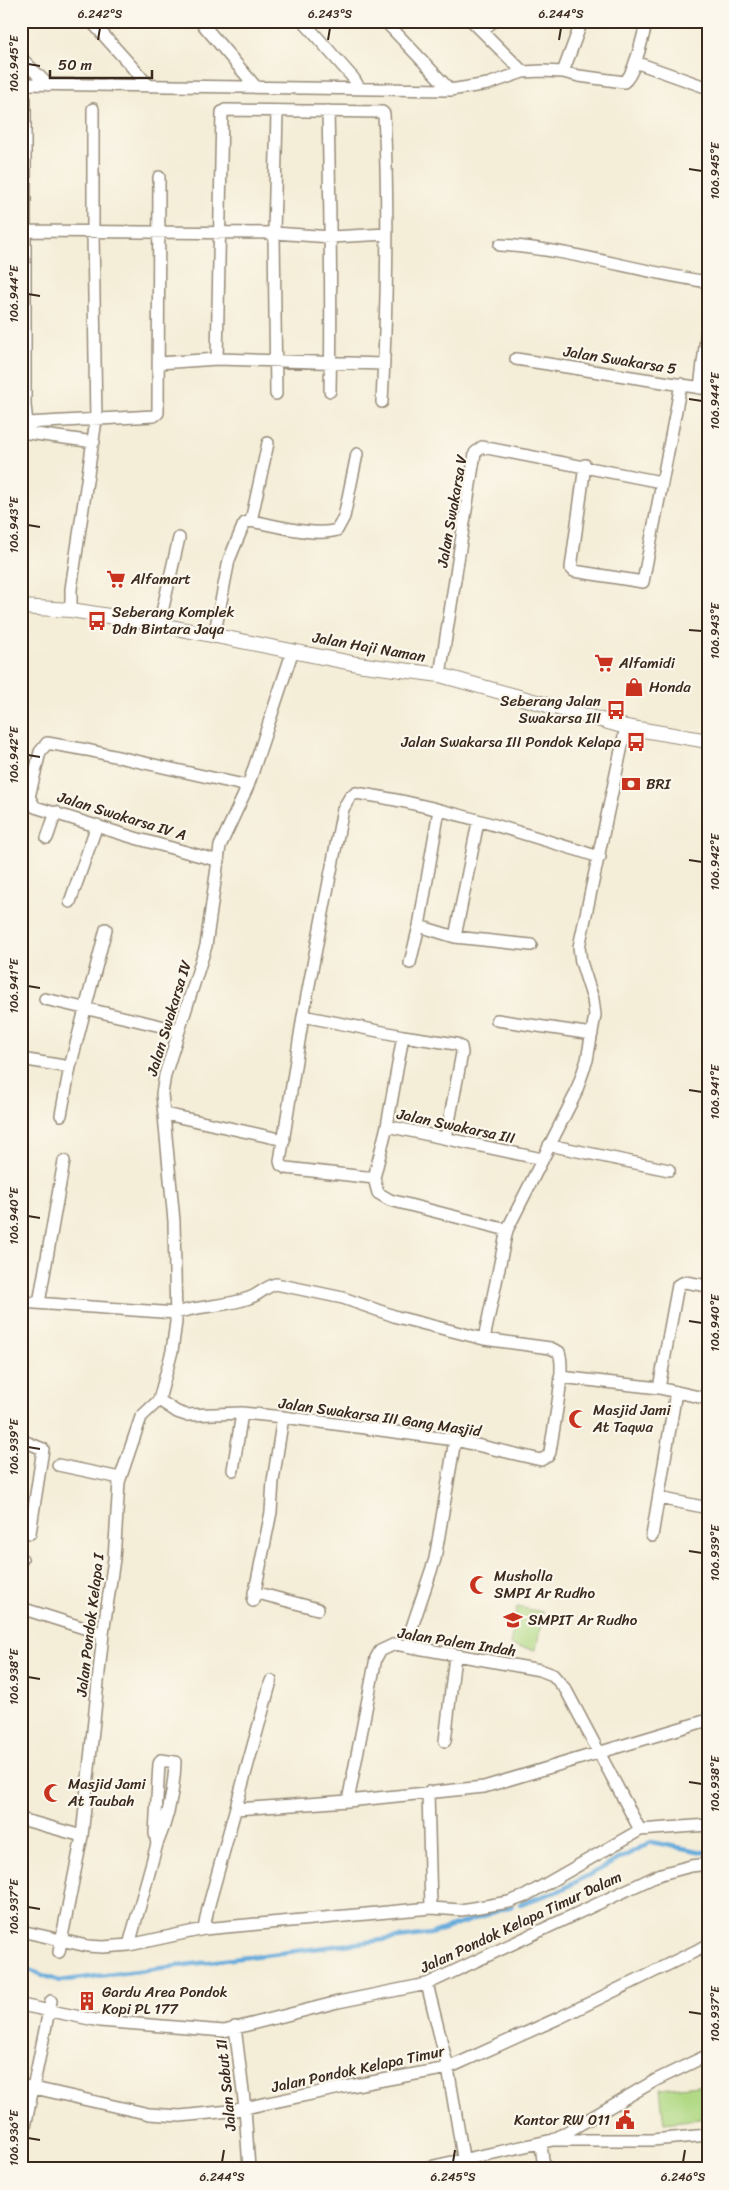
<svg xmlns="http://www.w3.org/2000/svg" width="729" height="2190" viewBox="0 0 729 2190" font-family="Sriracha,sans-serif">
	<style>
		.green { fill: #b0d984; stroke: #768251 }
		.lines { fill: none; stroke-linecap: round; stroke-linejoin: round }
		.stream { stroke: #66abdc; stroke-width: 4.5 }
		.minor-casing { stroke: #988c7a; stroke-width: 14 }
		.tertiary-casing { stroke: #988c7a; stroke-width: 16 }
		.minor { stroke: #fff; stroke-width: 11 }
		.tertiary { stroke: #fff; stroke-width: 14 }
		.ticks { fill: none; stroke: #3b2a1e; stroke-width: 2 }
		.labels { text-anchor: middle; stroke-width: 4.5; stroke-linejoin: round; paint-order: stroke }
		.street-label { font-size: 15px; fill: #3b2a1e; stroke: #fbf7ec }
		.poi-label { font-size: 15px; fill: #3b2a1e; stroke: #fbf7ec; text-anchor: start }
		.neatline { fill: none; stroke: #3b2a1e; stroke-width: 2 }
		.ticks-label { font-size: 12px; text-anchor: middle; fill: #3b2a1e }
	</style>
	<rect width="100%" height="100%" fill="#fbf7ec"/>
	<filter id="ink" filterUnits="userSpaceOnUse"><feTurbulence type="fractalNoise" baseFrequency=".02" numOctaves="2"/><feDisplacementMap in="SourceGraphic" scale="10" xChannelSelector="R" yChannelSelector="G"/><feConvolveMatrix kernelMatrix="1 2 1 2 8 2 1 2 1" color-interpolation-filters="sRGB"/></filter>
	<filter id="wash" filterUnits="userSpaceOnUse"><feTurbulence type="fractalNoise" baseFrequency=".0096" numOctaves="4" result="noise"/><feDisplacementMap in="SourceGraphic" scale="20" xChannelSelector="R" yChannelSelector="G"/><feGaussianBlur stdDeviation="1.12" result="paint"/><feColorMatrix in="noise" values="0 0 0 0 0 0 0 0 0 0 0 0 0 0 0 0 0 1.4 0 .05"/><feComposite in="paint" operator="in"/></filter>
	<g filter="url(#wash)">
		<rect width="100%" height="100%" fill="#f4edd7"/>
		<!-- green -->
		<path class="green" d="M517,1607L543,1612L536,1650L510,1645Z
			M708,2084V2118L664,2123L660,2089Z"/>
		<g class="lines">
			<!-- stream -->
			<path class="stream" d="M520,1904L561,1890L651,1842L708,1853
				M21,1967L59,1981L430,1934L512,1906"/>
		</g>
	</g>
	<g filter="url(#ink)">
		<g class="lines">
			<!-- minor casing -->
			<g class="minor-casing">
				<path id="minor" d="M91,21L149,86
					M200,21L256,87
					M303,21L354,79L360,89
					M385,21L450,90
					M472,21L523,72
					M482,30L494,21
					M21,58L48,85
					M635,62L708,88
					M563,72L582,21
					M21,84L450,90L488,84L523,72L542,71L563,72L579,76L624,82C635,75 643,34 647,21
					M25,99V405L27,423L154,416L158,413L159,177
					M328,111C330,204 332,298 330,391
					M26,231L274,233L331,237L387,234
					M500,245C571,249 638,272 708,282
					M217,359L222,112L225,110L382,112L384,114C389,210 387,306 382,402
					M516,359L708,389
					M159,363L217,359L384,364
					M700,388L708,322
					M276,394L274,233L277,112
					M21,432L94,442
					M585,465L571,568L574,571L643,582L681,384
					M251,521C275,525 314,537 337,530L344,517L357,454
					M71,610V589L96,420L93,233V109
					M159,625L179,538
					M214,637L229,560L243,526L245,523L251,521L268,443
					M440,675L475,453L482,447L661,482
					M21,794L29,797L35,807L135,838L219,861
					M29,797L40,752L47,743L87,750L248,786
					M47,838L56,812
					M70,902L97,825
					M419,926L455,937L531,945
					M455,937L478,822
					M410,963L419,926L439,810
					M45,999L178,1030
					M303,1016L403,1036L456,1044L461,1047L462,1053L446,1138
					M497,1020L592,1034
					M403,1036L387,1126L374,1178L378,1193L390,1200L507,1230
					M21,1059L70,1067
					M165,1114L284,1140
					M61,1115L70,1067L106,929
					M387,1126L542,1159
					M549,1145L669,1170
					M374,1178L286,1168L281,1165L280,1161L303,1016L343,809L350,797L356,793C439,805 520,833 600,857
					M21,1302L176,1313C200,1305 225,1307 249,1298C259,1295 266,1286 276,1284L343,1298L397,1317L484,1339L550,1348L559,1352C566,1371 553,1429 550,1452L548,1456L541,1460L455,1440L283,1417L242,1413L186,1415L177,1412L159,1400
					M39,1303L64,1161
					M484,1339L507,1230L575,1095L587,1060L595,1015L593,999L581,962L579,947L626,727
					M560,1377L659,1388L708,1399
					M659,1388L678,1285L685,1282L708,1286
					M21,1440L43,1449L30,1533
					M58,1465L120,1478
					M233,1470L242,1413
					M659,1498L708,1508
					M652,1536L676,1392
					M21,1561L22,1559
					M254,1592L318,1609
					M253,1601L271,1512L273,1481L283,1417
					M21,1608L103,1634
					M409,1636L435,1559L455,1440
					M445,1741L455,1656
					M428,1792L431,1908
					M348,1801L376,1658L380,1651L395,1644L540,1670L553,1675L566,1690L640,1830
					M236,1809L348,1801L484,1787L708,1720
					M21,1819L82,1836
					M204,1929L208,1908L271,1681
					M21,1931L87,1946L103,1947L129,1945L204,1929L431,1908L461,1910L509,1902L525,1896L640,1830L708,1825
					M129,1945L157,1844L155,1833L159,1764L161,1760L175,1762C174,1789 168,1819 157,1844
					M59,1952L82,1836L103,1634L114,1559L119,1482L141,1417L159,1400L172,1351L176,1322L174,1221L162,1094L165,1075L206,946L220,846L248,786L293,650
					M427,1984L448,2068L465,2169
					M21,2005L100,2021L224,2031L338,2002L427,1984L661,1874L691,1866L708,1864
					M235,2027L245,2108L249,2169
					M21,2085L149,2114L180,2116L230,2111L345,2087L448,2068L559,2018L708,1945
					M554,2140H652L708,2135
					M541,2144L544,2169
					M21,2146L51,2001
					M420,2169L553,2140L656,2080L708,2055"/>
			</g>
			<!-- tertiary casing -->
			<g class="tertiary-casing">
				<path id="tertiary" d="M21,607L71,610L146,622L357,664L440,675L626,727L708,741"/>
			</g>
			<!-- minor -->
			<use href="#minor" class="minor"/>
			<!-- tertiary -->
			<use href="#tertiary" class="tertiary"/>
		</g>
	</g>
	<!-- ticks -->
	<path class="ticks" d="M98,40L100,28M328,40L330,28M559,40L561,28M28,64L40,66M689,169L702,171M28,294L40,296M689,399L702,401M28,525L40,527M689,630L702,631M28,755L40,757M689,860L702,862M28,986L40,988M689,1090L702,1092M28,1216L40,1218M689,1321L702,1323M28,1447L40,1449M689,1551L702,1553M28,1677L40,1679M689,1782L702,1784M28,1907L40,1909M689,2012L702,2014M28,2138L40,2140M222,2162L224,2150M453,2162L455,2150M683,2162L685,2150"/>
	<!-- icons -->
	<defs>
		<g id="supermarket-bare" transform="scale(1.5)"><path d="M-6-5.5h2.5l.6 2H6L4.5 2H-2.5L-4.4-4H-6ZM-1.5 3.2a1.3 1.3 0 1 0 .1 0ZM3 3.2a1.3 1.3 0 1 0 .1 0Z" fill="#c8321e" stroke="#fbf7ec" stroke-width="2.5" paint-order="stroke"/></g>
		<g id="bus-bare" transform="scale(1.5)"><path d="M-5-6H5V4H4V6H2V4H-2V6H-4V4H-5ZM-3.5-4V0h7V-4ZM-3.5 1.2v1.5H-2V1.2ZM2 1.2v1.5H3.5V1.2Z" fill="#c8321e" stroke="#fbf7ec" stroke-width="2.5" paint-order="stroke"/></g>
		<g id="shop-bare" transform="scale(1.5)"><path d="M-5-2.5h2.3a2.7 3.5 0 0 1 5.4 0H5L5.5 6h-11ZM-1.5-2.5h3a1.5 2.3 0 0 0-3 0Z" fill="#c8321e" stroke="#fbf7ec" stroke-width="2.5" paint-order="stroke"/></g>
		<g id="bank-bare" transform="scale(1.5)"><path d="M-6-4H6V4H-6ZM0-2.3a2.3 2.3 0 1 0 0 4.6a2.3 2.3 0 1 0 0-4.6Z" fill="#c8321e" stroke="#fbf7ec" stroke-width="2.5" paint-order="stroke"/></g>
		<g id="mosque-bare" transform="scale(1.5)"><path d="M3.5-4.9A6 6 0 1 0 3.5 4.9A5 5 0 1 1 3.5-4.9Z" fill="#c8321e" stroke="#fbf7ec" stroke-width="2.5" paint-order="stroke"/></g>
		<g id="school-bare" transform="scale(1.5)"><path d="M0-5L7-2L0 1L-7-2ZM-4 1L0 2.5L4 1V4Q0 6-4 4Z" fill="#c8321e" stroke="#fbf7ec" stroke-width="2.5" paint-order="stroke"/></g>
		<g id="building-bare" transform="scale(1.5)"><path d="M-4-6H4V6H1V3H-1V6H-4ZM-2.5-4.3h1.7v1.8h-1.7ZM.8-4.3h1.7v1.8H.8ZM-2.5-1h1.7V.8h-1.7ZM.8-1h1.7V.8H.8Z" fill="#c8321e" stroke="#fbf7ec" stroke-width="2.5" paint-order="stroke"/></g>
		<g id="civic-bare" transform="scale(1.5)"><path d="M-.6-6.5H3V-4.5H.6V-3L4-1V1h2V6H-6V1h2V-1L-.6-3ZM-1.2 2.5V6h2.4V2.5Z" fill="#c8321e" stroke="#fbf7ec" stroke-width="2.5" paint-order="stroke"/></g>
	</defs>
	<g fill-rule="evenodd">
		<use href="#supermarket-bare" x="116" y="579"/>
		<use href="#bus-bare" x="97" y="621"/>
		<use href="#supermarket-bare" x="604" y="663"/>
		<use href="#shop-bare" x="634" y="687"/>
		<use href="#bus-bare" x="616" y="710"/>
		<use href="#bus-bare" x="636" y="742"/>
		<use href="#bank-bare" x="631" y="784"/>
		<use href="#mosque-bare" x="578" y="1419"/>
		<use href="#mosque-bare" x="479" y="1585"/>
		<use href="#school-bare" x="513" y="1620"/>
		<use href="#mosque-bare" x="53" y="1793"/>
		<use href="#building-bare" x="87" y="2001"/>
		<use href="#civic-bare" x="625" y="2120"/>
	</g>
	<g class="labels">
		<!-- street labels -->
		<g class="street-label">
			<text transform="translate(620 360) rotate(9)" y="5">Jalan Swakarsa 5</text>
			<text transform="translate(452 511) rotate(-80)" y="5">Jalan Swakarsa V</text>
			<text transform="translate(369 647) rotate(10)" y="5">Jalan Haji Naman</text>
			<text transform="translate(122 816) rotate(17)" y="5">Jalan Swakarsa IV A</text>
			<text transform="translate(169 1018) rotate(-73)" y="5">Jalan Swakarsa IV</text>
			<text transform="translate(456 1126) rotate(12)" y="5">Jalan Swakarsa III</text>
			<text transform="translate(380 1417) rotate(8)" y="5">Jalan Swakarsa III Gang Masjid</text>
			<text transform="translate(90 1625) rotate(-83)" y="5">Jalan Pondok Kelapa I</text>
			<text transform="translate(457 1642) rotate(9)" y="5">Jalan Palem Indah</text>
			<text transform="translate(521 1922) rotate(-25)" y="5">Jalan Pondok Kelapa Timur Dalam</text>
			<text transform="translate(358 2069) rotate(-12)" y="5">Jalan Pondok Kelapa Timur</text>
			<text transform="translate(226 2085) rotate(-96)" y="5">Jalan Sabut II</text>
		</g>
		<!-- poi labels -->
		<g class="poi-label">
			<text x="131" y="584">Alfamart</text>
			<text x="112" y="617">Seberang Komplek<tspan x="112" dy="17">Ddn Bintara Jaya</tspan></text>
			<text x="619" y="668">Alfamidi</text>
			<text x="649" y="692">Honda</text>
			<text x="601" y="706" text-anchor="end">Seberang Jalan<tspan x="601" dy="17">Swakarsa III</tspan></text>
			<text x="621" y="747" text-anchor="end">Jalan Swakarsa III Pondok Kelapa</text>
			<text x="646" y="789">BRI</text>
			<text x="593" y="1415">Masjid Jami<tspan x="593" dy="17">At Taqwa</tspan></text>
			<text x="494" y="1581">Musholla<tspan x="494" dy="17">SMPI Ar Rudho</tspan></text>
			<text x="528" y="1625">SMPIT Ar Rudho</text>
			<text x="68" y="1789">Masjid Jami<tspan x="68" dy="17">At Taubah</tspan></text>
			<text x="102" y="1997">Gardu Area Pondok<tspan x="102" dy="17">Kopi PL 177</tspan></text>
			<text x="610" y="2125" text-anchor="end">Kantor RW 011</text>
		</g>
	</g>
	<!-- margin -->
	<rect width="729" height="2190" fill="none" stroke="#fbf7ec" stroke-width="55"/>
	<!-- scale -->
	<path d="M50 70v8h102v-8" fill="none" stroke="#3b2a1e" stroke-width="2.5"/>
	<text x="58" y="70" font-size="15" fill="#3b2a1e" stroke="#fbf7ec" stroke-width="4" paint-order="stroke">50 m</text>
	<rect x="28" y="28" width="674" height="2134" class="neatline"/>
	<g class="ticks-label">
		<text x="100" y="18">6.242°S</text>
		<text x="330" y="18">6.243°S</text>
		<text x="561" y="18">6.244°S</text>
		<text transform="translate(14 64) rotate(-90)" y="4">106.945°E</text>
		<text transform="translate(715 171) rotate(-90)" y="4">106.945°E</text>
		<text transform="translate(14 294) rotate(-90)" y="4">106.944°E</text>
		<text transform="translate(715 401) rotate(-90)" y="4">106.944°E</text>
		<text transform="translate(14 525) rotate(-90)" y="4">106.943°E</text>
		<text transform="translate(715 631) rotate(-90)" y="4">106.943°E</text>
		<text transform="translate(14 755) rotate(-90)" y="4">106.942°E</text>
		<text transform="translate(715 862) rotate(-90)" y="4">106.942°E</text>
		<text transform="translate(14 986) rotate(-90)" y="4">106.941°E</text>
		<text transform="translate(715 1092) rotate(-90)" y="4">106.941°E</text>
		<text transform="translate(14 1216) rotate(-90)" y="4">106.940°E</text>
		<text transform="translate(715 1323) rotate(-90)" y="4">106.940°E</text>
		<text transform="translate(14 1447) rotate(-90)" y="4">106.939°E</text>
		<text transform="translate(715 1553) rotate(-90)" y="4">106.939°E</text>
		<text transform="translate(14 1677) rotate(-90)" y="4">106.938°E</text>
		<text transform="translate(715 1784) rotate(-90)" y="4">106.938°E</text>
		<text transform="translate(14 1907) rotate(-90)" y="4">106.937°E</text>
		<text transform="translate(715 2014) rotate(-90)" y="4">106.937°E</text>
		<text transform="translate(14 2138) rotate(-90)" y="4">106.936°E</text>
		<text x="222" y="2181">6.244°S</text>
		<text x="453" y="2181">6.245°S</text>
		<text x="683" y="2181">6.246°S</text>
	</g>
</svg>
